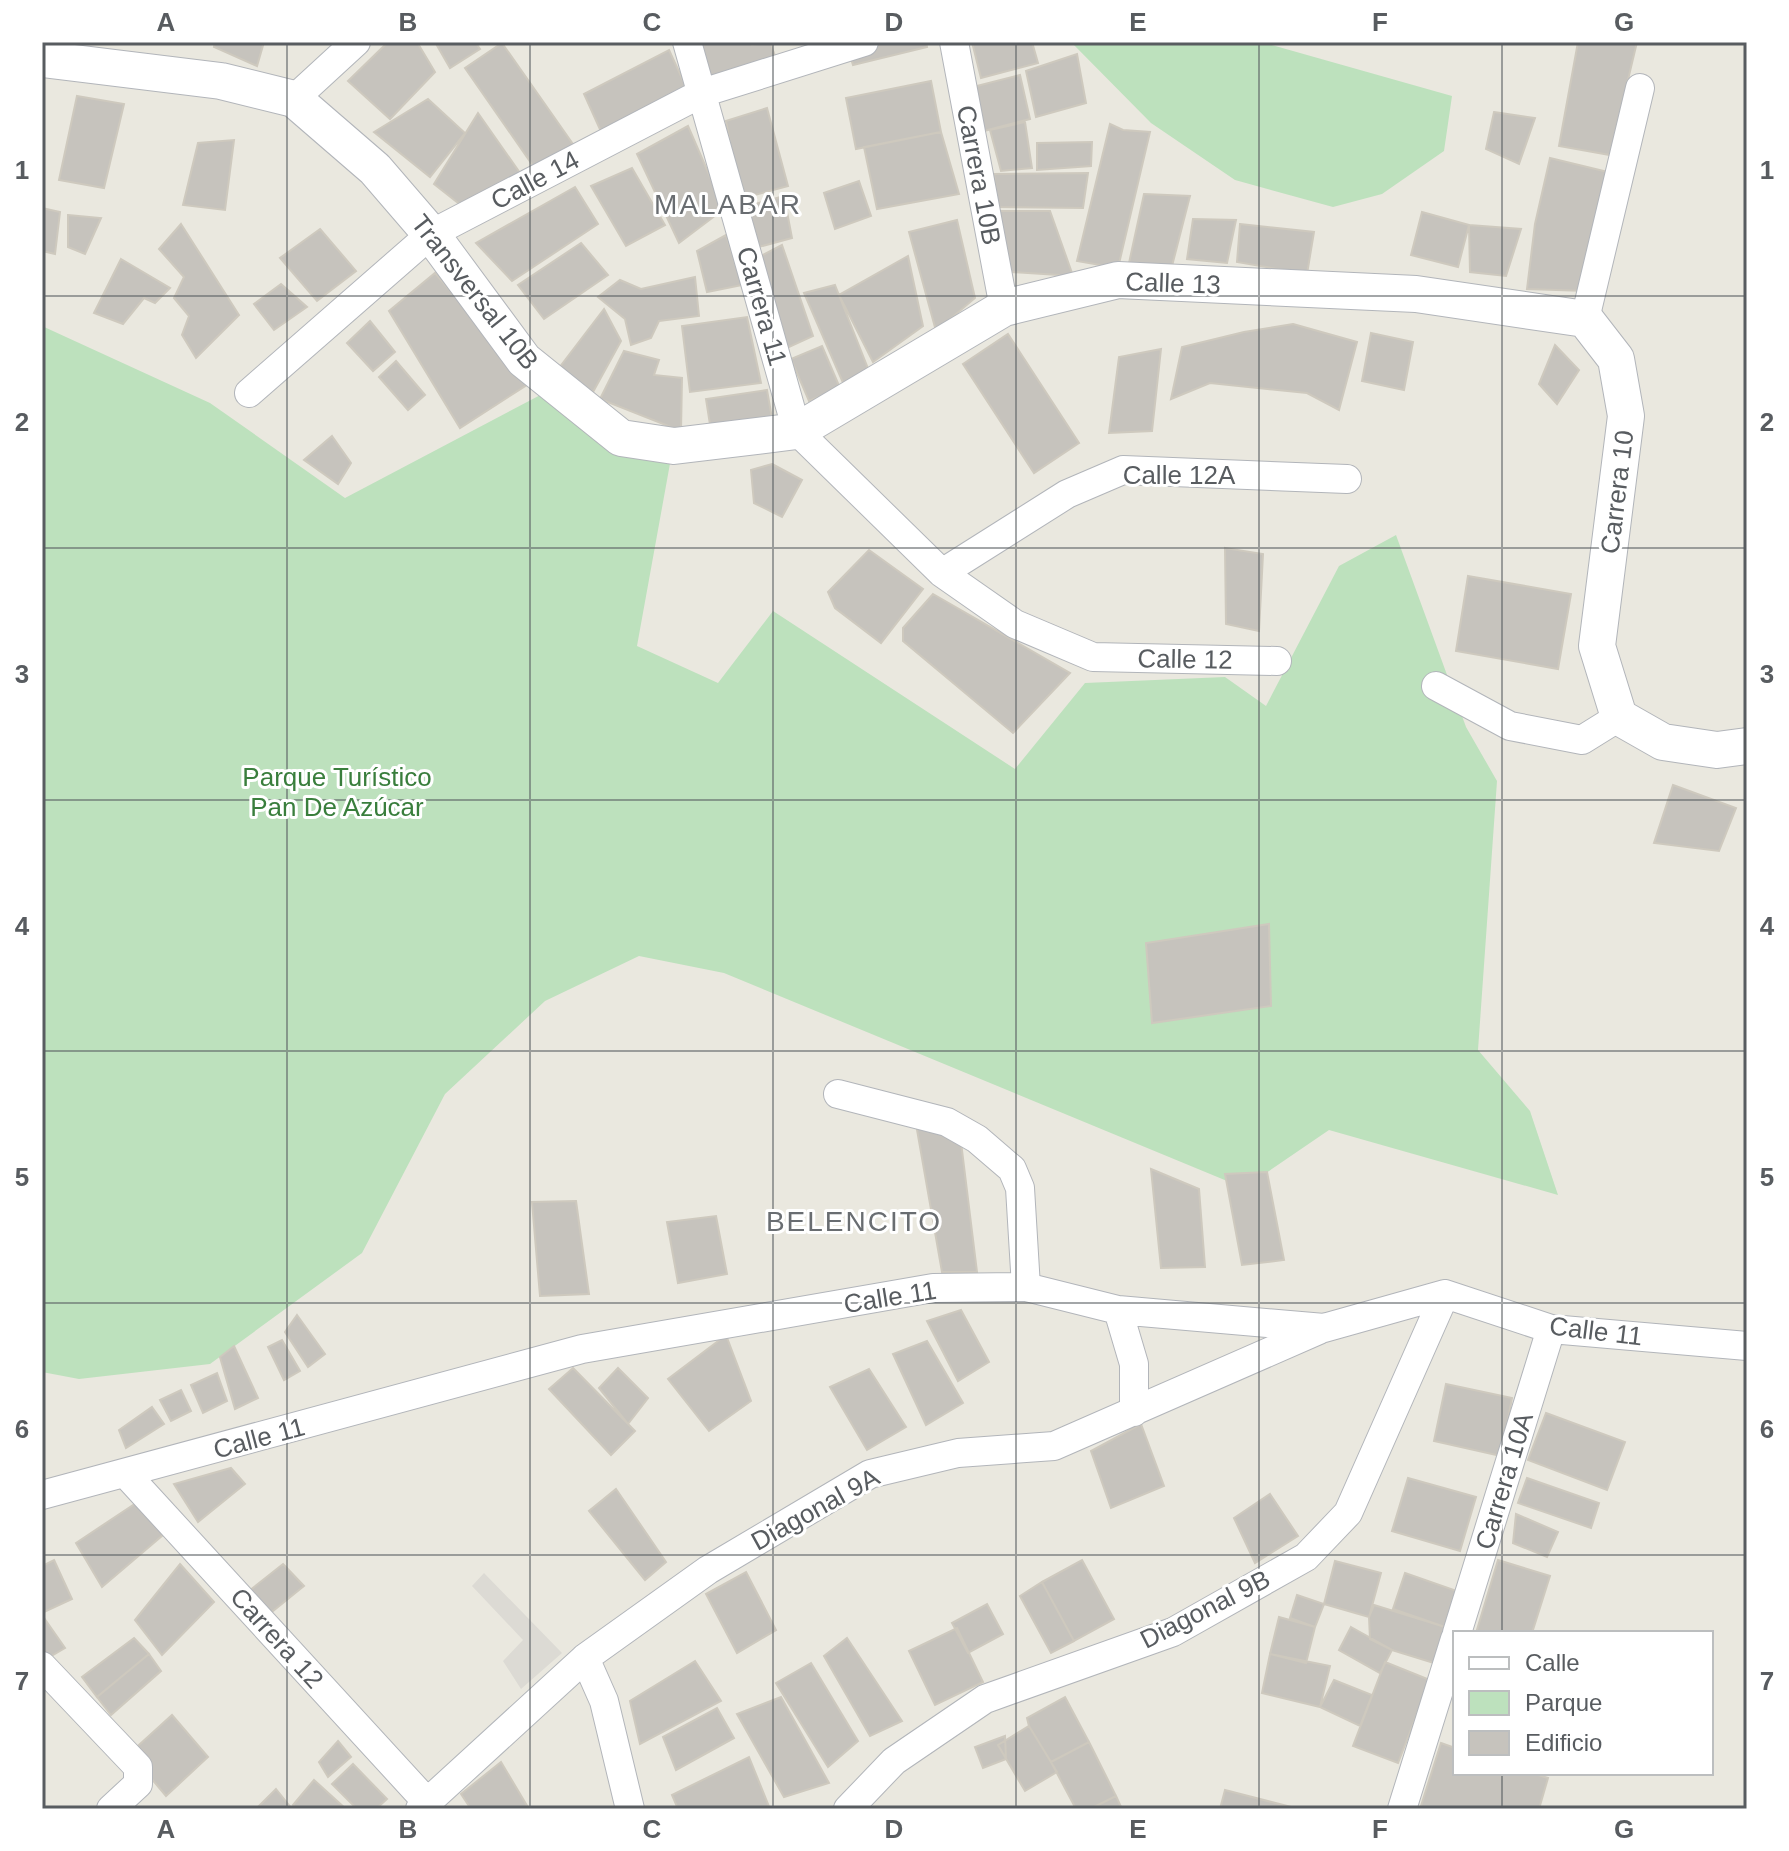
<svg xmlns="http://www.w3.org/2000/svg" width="1789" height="1851" viewBox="0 0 1789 1851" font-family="Arial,sans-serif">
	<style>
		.industrial { fill: #dcdad4 }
		.green { fill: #bde1bd }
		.building { fill: #c6c3bd; stroke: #cec9be; stroke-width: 2 }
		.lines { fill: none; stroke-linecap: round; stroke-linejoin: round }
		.minor-casing { stroke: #b2b5ba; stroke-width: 30 }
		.tertiary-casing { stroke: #b2b5ba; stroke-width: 38 }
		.minor { stroke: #fff; stroke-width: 28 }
		.tertiary { stroke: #fff; stroke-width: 36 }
		.grid { fill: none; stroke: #585c60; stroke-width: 2; stroke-opacity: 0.55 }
		.labels { text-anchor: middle; stroke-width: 6; stroke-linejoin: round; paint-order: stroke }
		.street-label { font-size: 26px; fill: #585c60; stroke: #fff }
		.park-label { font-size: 26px; fill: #397e3c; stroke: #fff }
		.neighbourhood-label { font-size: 28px; letter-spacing: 2px; fill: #696d71; stroke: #fff }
		.neatline { fill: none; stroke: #585c60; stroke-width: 3 }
		.grid-label { font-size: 26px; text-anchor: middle; font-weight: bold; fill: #585c60 }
	</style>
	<rect width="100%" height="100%" fill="#eae8df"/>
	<!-- industrial -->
	<path class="industrial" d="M484,1573L562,1653L521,1689L503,1661L523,1640L472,1586Z"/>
	<!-- green -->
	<path class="green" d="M1071,42H1261L1452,96L1444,151L1382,194L1333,207L1235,180L1151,123Z
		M42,326L210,403L345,498L548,391L671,458L637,646L718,683L773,611L1015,769L1085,683L1225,677L1266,706L1339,566L1396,535L1466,727L1497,781L1478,1050L1530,1111L1558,1195L1329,1130L1244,1188L724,973L639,956L545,1001L445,1094L362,1253L210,1364L79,1379L42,1372Z"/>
	<!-- building -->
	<path class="building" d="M215,42H264L257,66L214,47Z
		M388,42H417L435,72L390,119L348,81Z
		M435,42H475L480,49L450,68Z
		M697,42H751L752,45L770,42L783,78L712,94Z
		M846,42H926L927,47L853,65Z
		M972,42H1032L1038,63L981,78Z
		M1578,42H1637L1610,155L1559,146Z
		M502,43L575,147L538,173L465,68Z
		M669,50L693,102L608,147L584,94Z
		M1077,54L1086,103L1036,117L1026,71Z
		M1020,75L1030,119L984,131L973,87Z
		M931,81L941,132L856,149L846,98Z
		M77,96L124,104L104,188L59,180Z
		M428,99L465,133L430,177L374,132Z
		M767,108L788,186L740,199L726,121Z
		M1494,112L1535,118L1519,164L1486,149Z
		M478,113L520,173L462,206L434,184Z
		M1025,122L1032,168L1001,171L990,130Z
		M1110,124L1123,130L1150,132L1118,268L1077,261Z
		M688,126L724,209L679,243L637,154Z
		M941,132L959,194L877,209L864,147Z
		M234,140L225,210L183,205L198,143Z
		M1092,142L1091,166L1037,170V143Z
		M1550,158L1612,173L1586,291L1527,289L1535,224Z
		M632,168L665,225L626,246L591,186Z
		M1088,173L1083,208L998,207L994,174Z
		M859,181L871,216L835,229L824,193Z
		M575,187L598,224L512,281L476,243Z
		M1144,194L1190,196L1172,266L1129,263Z
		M784,196L792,238L755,248L741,208Z
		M42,208L60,212L55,254L42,251Z
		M997,211H1050L1072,273L1059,289V275L1011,272Z
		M1422,212L1469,225L1458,267L1411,255Z
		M68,215L101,218L85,254L68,247Z
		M1193,219L1236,220L1227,263L1187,259Z
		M957,220L975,298L936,331L909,232Z
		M181,224L239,315L196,358L182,335L189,316L174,298L184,277L159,249Z
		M1240,224L1314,232L1307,274L1237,262Z
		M1469,225L1521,229L1506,276L1470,272Z
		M320,229L356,271L317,301L280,258Z
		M726,235L742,285L707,292L697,251Z
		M581,243L608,275L544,319L518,285Z
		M782,245L813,336L787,348L755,259Z
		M908,256L923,326L873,362L839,295Z
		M121,259L170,288L155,303L144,298L123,324L94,313Z
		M435,273L530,383L460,428L389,311Z
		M695,277L699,316L659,321L651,338L631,345L625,319L598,297L620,280L641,289Z
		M281,284L307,307L274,330L254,304Z
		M835,285L869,371L844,385L804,293Z
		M604,309L621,341L593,392L559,368Z
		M747,317L761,383L690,392L682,326Z
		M370,321L395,352L373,371L347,343Z
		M1293,324L1357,342L1339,410L1307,393L1210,383L1171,399L1182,347L1244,332Z
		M1371,333L1413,342L1404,390L1362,381Z
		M1008,334L1079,443L1034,473L963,364Z
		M1555,345L1579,370L1557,404L1539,384Z
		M822,346L840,388L809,401L791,359Z
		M1161,349L1152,431L1109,433L1119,357Z
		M624,351L659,360L654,375L682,378L681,431L600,399Z
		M396,361L425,395L408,410L379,377Z
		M767,390L773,424L711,431L706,399Z
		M332,436L351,463L338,484L304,460Z
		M772,464L802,480L782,517L754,503L751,470Z
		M1225,548L1263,554L1259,631L1226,624Z
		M869,550L923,589L881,643L835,608L828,592Z
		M1468,576L1571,594L1558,669L1456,651Z
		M933,594L1070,673L1013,733L903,641V628Z
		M1673,785L1736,808L1719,851L1654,843Z
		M1269,924L1271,1006L1152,1023L1146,943Z
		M916,1124L960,1134L977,1272H942Z
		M1151,1169L1199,1189L1205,1267L1161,1268Z
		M1267,1172L1284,1260L1242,1265L1225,1174Z
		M576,1201L589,1294L540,1296L532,1202Z
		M716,1216L727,1274L678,1283L667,1222Z
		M961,1310L989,1362L958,1381L927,1321Z
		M297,1315L325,1354L308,1367L285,1332Z
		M726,1335L751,1401L709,1431L668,1379Z
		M282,1340L300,1371L284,1380L268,1347Z
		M927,1341L963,1403L926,1425L893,1354Z
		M234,1346L258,1398L235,1409L220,1357Z
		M573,1368L635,1431L611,1455L549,1389Z
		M618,1368L648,1398L628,1424L599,1388Z
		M869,1369L906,1427L867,1450L830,1387Z
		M217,1373L227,1401L203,1413L191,1385Z
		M1446,1384L1512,1398L1501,1456L1434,1441Z
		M181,1390L191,1411L171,1421L160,1400Z
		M152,1407L164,1424L126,1448L119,1430Z
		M1546,1413L1625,1442L1607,1490L1528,1460Z
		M1141,1424L1164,1486L1111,1508L1091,1451Z
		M231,1468L245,1484L198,1522L174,1484Z
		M1408,1478L1476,1497L1460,1551L1392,1531Z
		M1527,1478L1599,1503L1591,1528L1518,1503Z
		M616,1489L666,1562L645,1580L589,1511Z
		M1270,1494L1298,1536L1255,1563L1234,1518Z
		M139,1501L163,1535L102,1587L76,1543Z
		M1516,1514L1558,1532L1547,1557L1513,1543Z
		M54,1560L72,1599L42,1613V1566Z
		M1082,1560L1114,1619L1074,1641L1042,1582Z
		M1498,1560L1550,1576L1532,1633H1476Z
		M1335,1561L1381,1573L1369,1617L1324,1604Z
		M180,1564L214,1602L162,1655L135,1620Z
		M283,1564L304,1586L268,1615L249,1591Z
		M746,1572L776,1630L737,1653L706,1594Z
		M1405,1573L1457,1591L1445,1627L1393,1609Z
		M1042,1582L1074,1641L1051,1653L1020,1596Z
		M1297,1595L1324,1604L1315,1627L1290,1618Z
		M987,1604L1003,1634L968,1653L952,1623Z
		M1374,1605L1445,1627L1437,1664L1392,1650L1370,1639L1369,1617Z
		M42,1615L65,1648L48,1658L42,1650Z
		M1279,1617L1315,1627L1306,1663L1270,1654Z
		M1351,1627L1392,1650L1380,1673L1339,1650Z
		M957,1628L983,1682L935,1705L909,1651Z
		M134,1638L149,1654L97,1697L82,1677Z
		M847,1638L902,1721L870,1736L824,1656Z
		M149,1654L161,1671L111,1715L97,1697Z
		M1270,1654L1330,1666L1320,1707L1262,1693Z
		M695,1661L721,1701L640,1744L630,1701Z
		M1385,1662L1430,1680L1398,1763L1353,1746Z
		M811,1663L858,1741L828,1767L776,1683Z
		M1334,1680L1372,1695L1360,1726L1320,1707Z
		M781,1697L829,1783L784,1797L737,1714Z
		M1065,1697L1089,1742L1051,1762L1029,1726L1027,1718Z
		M717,1708L734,1738L676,1770L663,1737Z
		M172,1715L208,1757L166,1796L130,1753Z
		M1029,1726L1057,1772L1025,1791L998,1745Z
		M1005,1736L1006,1759L983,1768L975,1747Z
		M338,1741L351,1757L328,1777L319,1762Z
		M1089,1742L1116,1796L1090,1809H1076L1051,1762Z
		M1441,1743L1455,1748V1773H1532L1548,1778L1539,1809H1420Z
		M749,1757L770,1809H678L672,1795Z
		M501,1762L529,1809H471L461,1794Z
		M353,1764L387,1799L376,1809H357L332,1784Z
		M314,1780L346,1809H297L293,1805Z
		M276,1789L292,1809H256Z
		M1225,1790L1291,1807L1290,1809H1220Z
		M1116,1796L1122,1809H1090Z"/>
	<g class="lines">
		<!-- minor casing -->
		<g class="minor-casing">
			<path id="minor" d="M687,42L797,431L942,573L1015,624L1093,657L1277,661
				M954,42L1004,308
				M294,99L356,42
				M1585,319L1640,88
				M249,393L431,234L702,93L864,42
				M942,573L1067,494L1123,470L1347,479
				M1436,686L1510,726L1582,740L1619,717
				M838,1094L947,1122L977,1139L1012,1169L1020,1188L1026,1287
				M1118,1310L1134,1364V1412
				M126,1474L427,1802
				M42,1495L582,1349L933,1288L1026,1287L1118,1310L1324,1328L1445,1294L1551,1329L1747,1346
				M1457,1633L1551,1329
				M585,1658L604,1701L630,1809
				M42,1666L138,1767V1784L111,1809
				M420,1809L585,1658L708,1570L870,1474L958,1453L1054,1446L1319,1330
				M848,1809L894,1761L985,1699L1173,1632L1306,1557L1348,1513L1445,1294
				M1402,1809L1455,1639"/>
		</g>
		<!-- tertiary casing -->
		<g class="tertiary-casing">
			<path id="tertiary" d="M42,59L221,81L294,99L375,169L431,234L524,360L621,438L674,446L797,431L1004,308L1118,280L1416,294L1585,319L1616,359L1626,416L1597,646L1619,717L1663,742L1717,750L1747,746"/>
		</g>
		<!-- minor -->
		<use href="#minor" class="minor"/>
		<!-- tertiary -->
		<use href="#tertiary" class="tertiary"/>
	</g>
	<!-- grid -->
	<path class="grid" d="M287,42V1809M530,42V1809M773,42V1809M1016,42V1809M1259,42V1809M1502,42V1633M42,296H1747M42,548H1747M42,800H1747M42,1051H1747M42,1303H1747M42,1555H1747M1502,1773V1809"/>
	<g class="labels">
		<!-- street labels -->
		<g class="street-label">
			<text transform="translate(979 175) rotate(79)" y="9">Carrera 10B</text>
			<text transform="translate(535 180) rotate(-28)" y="9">Calle 14</text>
			<text transform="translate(1173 283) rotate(2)" y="9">Calle 13</text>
			<text transform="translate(475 292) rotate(52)" y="9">Transversal 10B</text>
			<text transform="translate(762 306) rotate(74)" y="9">Carrera 11</text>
			<text x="1179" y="484">Calle 12A</text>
			<text transform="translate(1617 492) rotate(-83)" y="9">Carrera 10</text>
			<text transform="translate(1185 659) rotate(1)" y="9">Calle 12</text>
			<text transform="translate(890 1297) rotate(-9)" y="9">Calle 11</text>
			<text transform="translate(1596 1331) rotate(7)" y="9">Calle 11</text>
			<text transform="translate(259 1438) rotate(-15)" y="9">Calle 11</text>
			<text transform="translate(1504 1481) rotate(-73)" y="9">Carrera 10A</text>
			<text transform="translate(815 1509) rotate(-29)" y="9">Diagonal 9A</text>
			<text transform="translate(1205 1609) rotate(-27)" y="9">Diagonal 9B</text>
			<text transform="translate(277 1638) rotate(48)" y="9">Carrera 12</text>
		</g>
		<!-- park labels -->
		<g class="park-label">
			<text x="337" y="786">Parque Turístico<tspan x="337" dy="30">Pan De Azúcar</tspan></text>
		</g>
		<!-- neighbourhood labels -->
		<g class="neighbourhood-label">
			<text x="728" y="214">MALABAR</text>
			<text x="854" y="1231">BELENCITO</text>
		</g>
	</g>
	<!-- border -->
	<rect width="1789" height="1851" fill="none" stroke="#ffffff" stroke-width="88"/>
	<!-- legend -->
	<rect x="1453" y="1631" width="260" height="144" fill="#ffffff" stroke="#bcbebf" stroke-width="2"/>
	<rect x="1469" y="1657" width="40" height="12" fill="#ffffff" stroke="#bcbebf" stroke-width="2"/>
	<text x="1525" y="1671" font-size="24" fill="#585c60">Calle</text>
	<rect x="1469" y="1691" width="40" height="24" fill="#bde1bd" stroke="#bcbebf" stroke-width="2"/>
	<text x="1525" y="1711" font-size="24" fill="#585c60">Parque</text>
	<rect x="1469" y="1731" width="40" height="24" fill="#c6c3bd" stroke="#bcbebf" stroke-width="2"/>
	<text x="1525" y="1751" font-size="24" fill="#585c60">Edificio</text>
	<rect x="44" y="44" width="1701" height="1763" class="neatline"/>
	<g class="grid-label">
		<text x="166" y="31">A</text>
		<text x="408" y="31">B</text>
		<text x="652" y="31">C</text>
		<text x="894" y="31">D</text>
		<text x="1138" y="31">E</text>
		<text x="1380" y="31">F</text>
		<text x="1624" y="31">G</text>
		<text x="22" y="179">1</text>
		<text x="1767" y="179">1</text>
		<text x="22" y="431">2</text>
		<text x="1767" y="431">2</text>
		<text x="22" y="683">3</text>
		<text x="1767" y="683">3</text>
		<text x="22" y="935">4</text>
		<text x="1767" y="935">4</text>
		<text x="22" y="1186">5</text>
		<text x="1767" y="1186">5</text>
		<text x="22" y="1438">6</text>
		<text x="1767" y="1438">6</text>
		<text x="22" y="1690">7</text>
		<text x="1767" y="1690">7</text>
		<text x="166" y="1838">A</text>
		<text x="408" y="1838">B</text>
		<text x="652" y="1838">C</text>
		<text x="894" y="1838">D</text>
		<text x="1138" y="1838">E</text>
		<text x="1380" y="1838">F</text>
		<text x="1624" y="1838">G</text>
	</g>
</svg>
